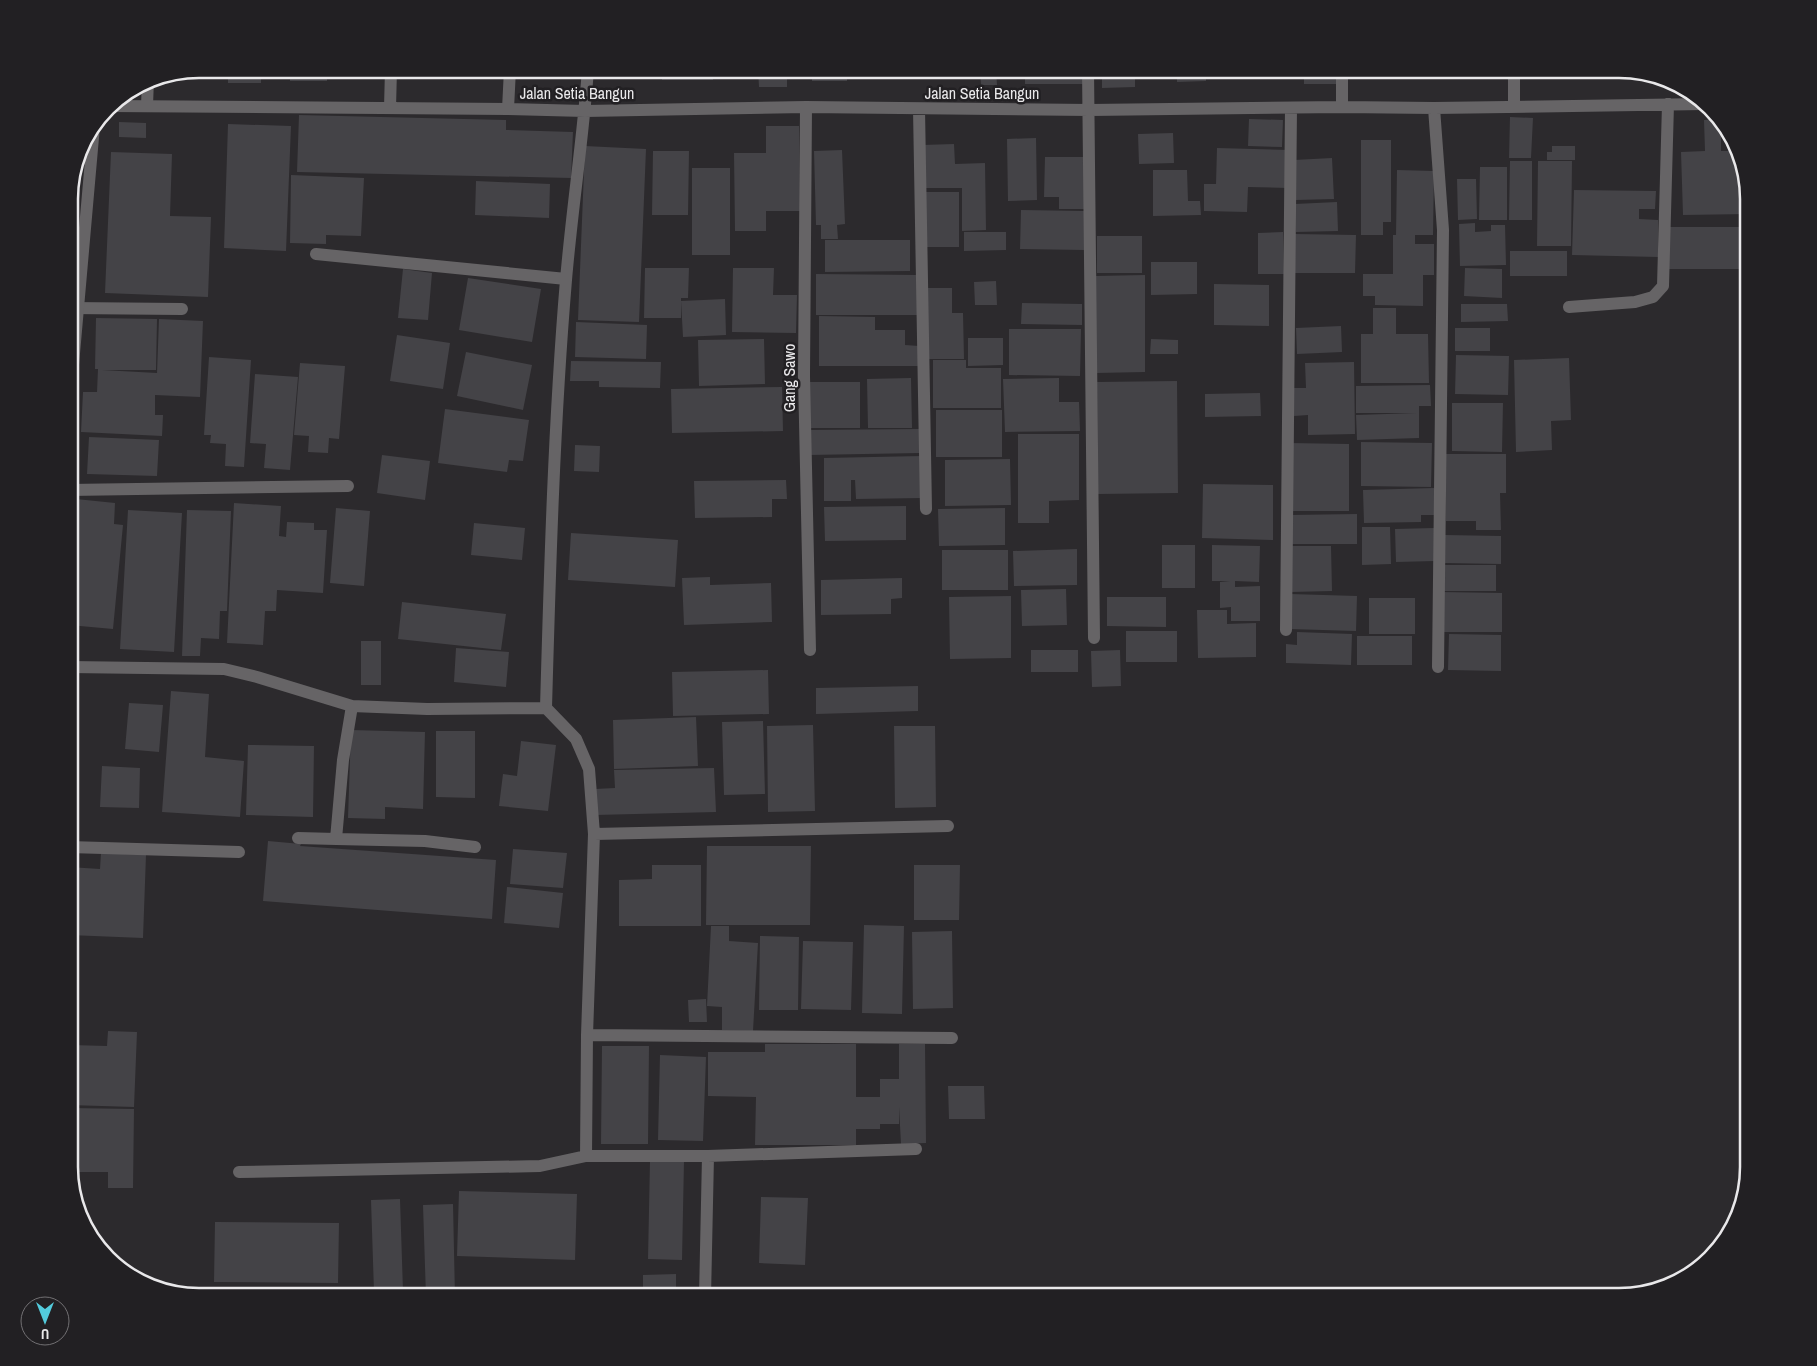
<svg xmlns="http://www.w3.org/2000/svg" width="1817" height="1366" viewBox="0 0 1817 1366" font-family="'Archivo Narrow',sans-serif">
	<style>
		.building { fill: #444347 }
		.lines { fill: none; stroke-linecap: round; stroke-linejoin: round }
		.service { stroke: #666466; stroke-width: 12 }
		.minor { stroke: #666466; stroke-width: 12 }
		.labels { text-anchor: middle; stroke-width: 5; stroke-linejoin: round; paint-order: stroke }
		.street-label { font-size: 16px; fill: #e9e8ea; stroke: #222023 }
		.rim { fill: none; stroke: #e9e8ea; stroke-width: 2.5 }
	</style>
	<rect width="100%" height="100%" fill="#2c2a2d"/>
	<!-- building -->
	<path class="building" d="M228,69H261V83H228Z
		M290,69H327V81H290Z
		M662,69H713V80H662Z
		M720,69H757V73L720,72Z
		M758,69H787V87H759Z
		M812,69H847V81H812Z
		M980,69H996L997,85H981Z
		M1025,69H1085V84H1025Z
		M1102,69H1135V87L1102,88Z
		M1177,69H1206V81L1177,82Z
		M1304,69H1339V84H1304Z
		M1349,69H1372V78H1349Z
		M1401,69H1423V78H1400Z
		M185,71H189V74H176Z
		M1634,71L1650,74V75L1634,76Z
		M299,115L506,120V130L573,132L571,178L297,172Z
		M1510,117L1533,118L1531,158H1509Z
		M1249,119L1283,120L1282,147L1248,146Z
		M1717,119L1721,124V151H1737L1748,198V214L1683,215L1681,152L1705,151L1704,120Z
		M119,122L146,123V138L119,137Z
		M228,124L291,126L286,251L224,248Z
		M766,126H799L800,211H766V231H735L734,153H766Z
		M1173,133L1174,163L1139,164L1138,134Z
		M1036,138L1037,200L1008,201L1007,139Z
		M1361,140H1391V222H1383V235H1361Z
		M954,144L955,164L985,163L986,230L962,231V188H922V145Z
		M585,146L646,149L639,322L578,320Z
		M1552,146H1575V160H1547V152H1552Z
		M1217,148L1289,150L1288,188L1248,187L1247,212L1204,211V184H1216Z
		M842,150L845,224L837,225L838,239H821V225H816L814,151Z
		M653,151H689L688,215H652Z
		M111,152L172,154L170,216L211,217L208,297L105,293Z
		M1045,157H1084V209H1059V197H1044Z
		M1332,158L1334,199L1296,200L1294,160Z
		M1510,161H1532V220H1509Z
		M1538,161H1572L1571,246H1537Z
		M1480,167H1507V220H1479Z
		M692,168H730V255H692Z
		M1153,170H1187L1188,201H1200L1201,215L1153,216Z
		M1397,170L1434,171L1433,235H1415V244H1434V275H1423V306L1375,305V296H1363V274H1393V235H1396Z
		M291,175L364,178L361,236L326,235V244L290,243Z
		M1457,179H1476L1477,219L1458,220Z
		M476,181L550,184L549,218L475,215Z
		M1574,190L1656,191L1655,209H1639V219L1658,220V257L1572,255Z
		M923,192H959V247H924Z
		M1337,202L1338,231L1296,232L1295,204Z
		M1021,210L1084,211V250L1020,249Z
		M1475,223V232L1491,231V225H1505L1506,265L1460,266L1459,224Z
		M1668,227H1748V269H1668Z
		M964,232H1006V250L964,251Z
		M1283,232L1284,274H1258V233Z
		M1295,234L1356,235L1355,273H1294Z
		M1097,236H1142V273H1097Z
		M825,240H910V271L825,272Z
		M1510,251H1567V276H1510Z
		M1151,262H1197V294L1151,295Z
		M645,268H689L688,298H681V318H644Z
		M733,268H774L773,295H797L796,333L732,332Z
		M1465,268L1502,269V298L1464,296Z
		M403,269L432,273L428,320L398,318Z
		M816,274L917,275V315H816Z
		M1145,275V372L1096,373V276Z
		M468,278L541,289L532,342L459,330Z
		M996,281L997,305H975L974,282Z
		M1214,284L1269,285V326L1214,325Z
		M928,288H952V313H963L964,359H928Z
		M725,299L726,335L683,337L681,301Z
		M1022,303L1082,304V325L1021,324Z
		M1461,304H1507L1508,321L1461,322Z
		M1373,308H1396V334H1428L1429,383H1361V334H1373Z
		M819,316L875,317V330H905V345L919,346V366H819Z
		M96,318L157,319L156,370H102L157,373L159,319L203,321L200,397L155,395V415H163L162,436L81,432L83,392H97L98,369H95Z
		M576,322L647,325L646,359L575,357Z
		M1341,326L1342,352L1297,354L1296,328Z
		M1455,328H1490V351H1455Z
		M1009,329H1081L1080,376L1009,375Z
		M397,335L450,343L443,389L390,381Z
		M968,338H1003V365L968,366Z
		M764,339L765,384L699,386L698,340Z
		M1151,339L1178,340V354H1150Z
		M466,352L532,365L523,410L457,396Z
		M1456,355L1509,356L1508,395L1455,394Z
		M209,357L251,360L244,467L225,466L226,444L210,443L211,435H204Z
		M1569,358L1571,420L1551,421L1552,450L1516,452L1514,360Z
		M933,360H966V368H1001V408H933Z
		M571,361L661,362L660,388L599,387V381H570Z
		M1354,362L1355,434L1308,435V415L1294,416V388H1306L1305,363Z
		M300,363L345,366L339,439L329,438L328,453L308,452L309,436L294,435Z
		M255,374L298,377L290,470L264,468L266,444L250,443Z
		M911,378L912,428H868L867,379Z
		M1059,378V402H1079L1080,431L1005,432L1003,379Z
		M1177,381L1178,493L1098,494L1097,382Z
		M809,382H860V428H810Z
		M1430,385L1431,406H1419V438L1357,440L1356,415L1416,413H1356V386Z
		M782,387L783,431L672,433L671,389Z
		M1260,393L1261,416L1205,417V394Z
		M1452,403H1503L1502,452L1452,451Z
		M445,409L529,420L523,461L509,460L507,472L438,463Z
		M936,410H1002V457H936Z
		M920,429V453L809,455L808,430Z
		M1018,434H1079V500L1049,501V523H1018Z
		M89,437L159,440L157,476L87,474Z
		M1361,442L1432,443L1431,487L1361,486Z
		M1289,443L1349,444V511H1288Z
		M575,445L600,446L599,472L574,471Z
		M1446,454H1506V493H1500L1501,530H1476V521H1446Z
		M382,455L430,461L425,500L377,493Z
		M922,456L923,498L856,499L855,480H851V501H824V458Z
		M1010,459L1011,505L945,506V460Z
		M786,480L787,499H772V517L695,518L694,481Z
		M1203,484L1273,485V540L1202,538Z
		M1434,488L1435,515H1421V522L1364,523L1363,490Z
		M76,499L115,503L114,524L123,525L113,629L69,625V578Z
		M234,503L281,506L279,536L286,537L287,522L314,523V530H327L323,593L277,590L276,611H265L263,645L227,643Z
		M906,506V540L825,541L824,507Z
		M336,508L370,511L364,586L330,583Z
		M1005,508V545L939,546L938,509Z
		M128,510L182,513L174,652L120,649Z
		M187,510L231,511L227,611H220L219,639L201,638L200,656H182Z
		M1357,514V544H1290V515Z
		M474,523L525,528L522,560L471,555Z
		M1362,527H1390L1391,564L1362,565Z
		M1434,528L1435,561L1396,562L1395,529Z
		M571,533L678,540L675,587L568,580Z
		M1445,535L1501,536V564L1445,563Z
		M1162,545H1195V588H1162Z
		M1212,545L1260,546L1259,582L1235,581V587L1260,586V621H1231V607L1220,608V582L1230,581H1212Z
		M1290,546H1331L1332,591L1291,592Z
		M1077,549V585L1014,586L1013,551Z
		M942,550H1008V590H942Z
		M1441,565H1496V591H1442Z
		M710,577V585L771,583L772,622L684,625L682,578Z
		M902,578V598L891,599V614L821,615V580Z
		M1066,589L1067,625L1022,626L1021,590Z
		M1441,592L1502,593V632H1440Z
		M1290,594L1357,596L1356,631L1289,629Z
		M1011,596V658L950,659L949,597Z
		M1107,597H1166V627L1107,626Z
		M1369,598H1415V634H1369Z
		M402,602L506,614L501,650L398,639Z
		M1197,610H1227V624L1256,623V657L1198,658Z
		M1126,631H1177V662H1126Z
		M1297,632L1352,634L1351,665L1286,663V644L1297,645Z
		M1449,634L1501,635V671L1448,670Z
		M1357,636H1412V665H1357Z
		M361,641H381V685H361Z
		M456,648L509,652L506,687L454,682Z
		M1031,650H1078V672H1031Z
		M1120,650L1121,686L1092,687L1091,651Z
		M768,670L769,714L673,716L672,672Z
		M918,686V711L816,714V688Z
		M171,691L209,694L205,757L244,761L240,817L162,812Z
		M129,703L163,705L159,752L125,749Z
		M696,717L698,766L614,769L613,720Z
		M763,721L765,794L724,795L722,722Z
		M813,725L815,811L768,812L767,726Z
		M894,726H935L936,807L895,808Z
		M351,730L425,732L423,809L385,807V819L348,818Z
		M436,731H475V798L436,797Z
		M521,741L556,745L548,811L499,806L503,774L517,776Z
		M248,745L314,746L313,817L246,815Z
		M102,766L140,768L139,808L100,807Z
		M714,768L716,812L595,815V789L615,788L614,770Z
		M268,841L301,844L300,846L496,860L492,919L263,901Z
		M707,846H811L810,925H706Z
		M513,849L567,853L563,888L510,884Z
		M101,853L146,855L143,938L69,935V867L100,869Z
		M652,865H701V926H619V880L652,879Z
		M914,865H960L959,920H914Z
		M507,887L563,893L559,928L504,923Z
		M864,925L904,926L902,1014L862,1013Z
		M711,926H729V941L758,943L753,1031L722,1030V1007L707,1006Z
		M952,931L953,1008L913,1009L912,932Z
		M760,936L799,937L798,1010H759Z
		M803,941L853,942L851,1010L801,1009Z
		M706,999L707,1022H689L688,1000Z
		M108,1031L137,1032L134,1107L69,1105L71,1045L107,1046Z
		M765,1044H856V1097H880V1079H899V1044H925L926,1143L901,1144L899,1107V1124H880V1129H856V1145H755L756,1097L708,1096V1052H765Z
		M602,1046H649L648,1144H601Z
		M660,1055L706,1057L703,1141L658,1140Z
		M948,1086H984L985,1119H949Z
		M69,1108L134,1109L133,1188H108V1172H78V1160H69Z
		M650,1161H684L682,1260L648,1259Z
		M459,1191L577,1194L575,1260L457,1256Z
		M761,1197L808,1198L805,1265L759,1263Z
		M400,1199L403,1291L374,1292L371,1200Z
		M453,1204L455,1297H426L423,1205Z
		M215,1222L339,1223L338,1283L214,1282Z
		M676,1274V1297H631V1291H643V1275Z
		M265,1295L282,1296V1297H265Z"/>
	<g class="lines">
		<!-- service -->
		<path class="service" d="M147,106L148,79
			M69,308L182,309"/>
		<!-- minor -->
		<path class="minor" d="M1088,69L1094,638
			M1342,69V107
			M1514,69V106
			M109,106L508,109L585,111L806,107L1090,110L1342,107L1434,108L1704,104
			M806,107L804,376L810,650
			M390,108L391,69
			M1434,108L1443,230L1438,667
			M508,109L510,69
			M919,109L926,509
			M316,254L566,279
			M1569,307L1635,302L1653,297L1663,286L1668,104
			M69,410L94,126
			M69,490L348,486
			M1286,630L1291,108
			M69,667L224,669L257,677L352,706
			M546,708L576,739L589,769L594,834L587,1035L952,1038
			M594,834L948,826
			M298,838L336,839
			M69,847L239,852
			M475,847L425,841L336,839L343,760L352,706L427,709L546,708C550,565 554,423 566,280C572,209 583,139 588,69
			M586,1156L587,1035
			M239,1172L540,1166L586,1156H708L916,1149
			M705,1297L708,1156"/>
	</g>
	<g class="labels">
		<!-- street labels -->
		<g class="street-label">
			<text x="577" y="99">Jalan Setia Bangun</text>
			<text x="982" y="99">Jalan Setia Bangun</text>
			<text transform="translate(789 378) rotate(-90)" y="6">Gang Sawo</text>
		</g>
	</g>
	<!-- crop -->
	<path d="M0 0H1817V1366H0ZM199 78H1619A121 121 0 0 1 1740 199V1167A121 121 0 0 1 1619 1288H199A121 121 0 0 1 78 1167V199A121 121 0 0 1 199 78Z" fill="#222023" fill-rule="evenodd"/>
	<path class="rim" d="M199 78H1619A121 121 0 0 1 1740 199V1167A121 121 0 0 1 1619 1288H199A121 121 0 0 1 78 1167V199A121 121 0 0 1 199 78Z"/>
	<!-- north arrow -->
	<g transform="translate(45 1321) rotate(180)"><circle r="24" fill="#222023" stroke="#727073"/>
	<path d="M0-4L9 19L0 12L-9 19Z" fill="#53cbdc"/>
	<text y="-8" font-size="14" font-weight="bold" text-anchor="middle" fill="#e9e8ea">U</text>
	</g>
</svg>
